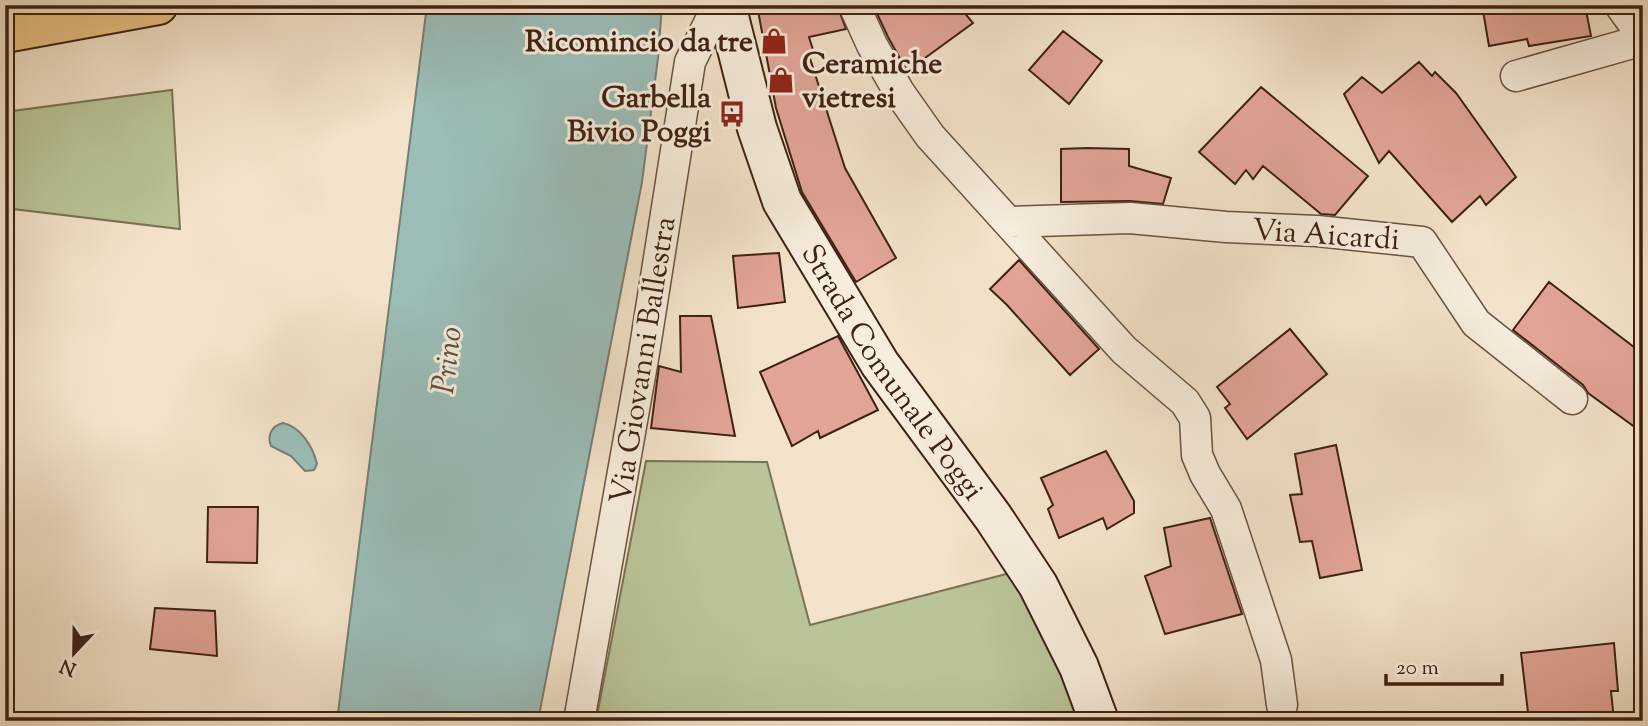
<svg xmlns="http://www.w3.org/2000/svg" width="1648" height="726" viewBox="0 0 1648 726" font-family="'Sorts Mill Goudy',serif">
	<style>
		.green { fill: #b9c498; stroke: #7c7255; stroke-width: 2 }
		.water { fill: #9bbeb9; stroke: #767f76; stroke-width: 2 }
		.building { fill: #e2a497; stroke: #3e2112; stroke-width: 2 }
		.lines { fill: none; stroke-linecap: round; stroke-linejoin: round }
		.minor-casing { stroke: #6b5240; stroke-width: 33 }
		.secondary-casing { stroke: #3e2112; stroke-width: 42 }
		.primary-casing { stroke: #3e2112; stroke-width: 42 }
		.minor { stroke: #f7eddd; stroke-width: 30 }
		.secondary { stroke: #f7eddd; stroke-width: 38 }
		.primary { stroke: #eac285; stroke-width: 38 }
		.labels { text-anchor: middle; stroke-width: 6; stroke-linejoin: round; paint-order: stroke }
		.poi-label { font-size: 30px; font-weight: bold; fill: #3e2112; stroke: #f7eddd; text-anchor: end }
		.street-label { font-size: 30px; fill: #3e2112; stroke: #f7eddd }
		.water-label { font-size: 32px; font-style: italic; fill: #5a5044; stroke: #f7eddd }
	</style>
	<rect width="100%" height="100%" fill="#f3e3ca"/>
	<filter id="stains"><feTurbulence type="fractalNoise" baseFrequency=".00286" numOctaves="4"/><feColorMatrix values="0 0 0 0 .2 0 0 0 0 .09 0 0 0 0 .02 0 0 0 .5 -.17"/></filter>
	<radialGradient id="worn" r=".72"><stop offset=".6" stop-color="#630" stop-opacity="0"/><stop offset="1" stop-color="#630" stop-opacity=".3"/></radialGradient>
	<!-- green -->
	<path class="green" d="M172,90L180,229L5,208V112Z
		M646,461L767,462L810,625L1014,572L1085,721H596Z"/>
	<!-- water -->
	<path class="water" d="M427,5H662L658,58L642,182L538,721H337Z
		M283,423C301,427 313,447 317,464L314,470L305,471L291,456L271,446C267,436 271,426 283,423Z"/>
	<!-- building -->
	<path class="building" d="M757,5H837L846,29L809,37L813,50L808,52L845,168L896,258L856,282L802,192L776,108Z
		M873,5H958L973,23L907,71L888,37Z
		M1482,5H1585L1591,36L1529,46L1527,39L1489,46Z
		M1063,31L1102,61L1069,104L1029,70Z
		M1419,62L1432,76L1435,72L1456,93L1516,177L1486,205L1480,196L1452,222L1389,151L1379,163L1344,94L1362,77L1382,93Z
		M1261,87L1368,176L1335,215L1321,214L1263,166L1253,179L1246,170L1235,184L1199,152Z
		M1087,148L1129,149V166L1171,178L1163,204L1130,201L1061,202V149Z
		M779,253L785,302L738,308L733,256Z
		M1019,260L1099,349L1070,375L1007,305L990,289Z
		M1549,282L1643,354V433L1588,393L1583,385L1513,330Z
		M680,316H711L735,436L651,428L659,366L681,372Z
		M1290,329L1327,374L1247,439L1225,408L1230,404L1217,387Z
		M838,336L878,410L820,438L818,431L792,446L760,372Z
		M1336,445L1362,570L1320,578L1312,541L1300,542L1290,495L1302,494L1295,454Z
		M1106,451L1134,501V513L1107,529L1103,518L1059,538L1048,509L1053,505L1041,478Z
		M208,507H258L257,563L207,562Z
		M1210,518L1242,614L1165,634L1145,576L1171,566L1164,528Z
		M155,608L215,611L217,656L150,649Z
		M1614,643L1618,691H1611L1614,721H1529L1521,653Z"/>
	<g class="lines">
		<!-- minor casing -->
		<g class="minor-casing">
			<path id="minor" d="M854,5L872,45L899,92L930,136L1124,350L1185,402L1195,418L1197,455L1205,474L1226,509L1276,660L1282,705
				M1620,5L1643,37
				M1516,76L1643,40
				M1011,222L1130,218L1226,227L1317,231L1422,242L1476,323L1572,399
				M579,721L644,353L690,62L718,5"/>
		</g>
		<!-- secondary casing -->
		<g class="secondary-casing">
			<g id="secondary">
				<path id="s1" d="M726,5L757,128L782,201L880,364L993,517L1038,585L1079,667L1099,721"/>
			</g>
		</g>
		<!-- primary casing -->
		<g class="primary-casing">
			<path id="primary" d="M5,33L158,5"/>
		</g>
		<!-- minor -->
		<use href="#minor" class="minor"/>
		<!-- secondary -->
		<use href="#secondary" class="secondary"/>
		<!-- primary -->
		<use href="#primary" class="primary"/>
	</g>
	<!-- icons -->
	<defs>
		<g id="shop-bare" transform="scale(2.1)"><path d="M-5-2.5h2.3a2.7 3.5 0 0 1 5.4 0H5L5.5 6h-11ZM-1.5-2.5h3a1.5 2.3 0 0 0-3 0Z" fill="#8f2418" stroke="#f7eddd" stroke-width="2.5" paint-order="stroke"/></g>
		<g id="bus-bare" transform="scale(2.1)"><path d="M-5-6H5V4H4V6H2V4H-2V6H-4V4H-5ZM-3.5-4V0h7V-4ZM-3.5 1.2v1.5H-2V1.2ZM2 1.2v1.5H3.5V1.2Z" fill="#8f2418" stroke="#f7eddd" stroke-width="2.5" paint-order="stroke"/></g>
	</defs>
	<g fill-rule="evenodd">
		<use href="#shop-bare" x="774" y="41"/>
		<use href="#shop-bare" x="781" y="80"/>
		<use href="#bus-bare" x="732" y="114"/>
	</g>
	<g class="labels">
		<!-- poi labels -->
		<g class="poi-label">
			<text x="753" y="51">Ricomincio da tre</text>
			<text x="802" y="73" text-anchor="start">Ceramiche<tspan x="802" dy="34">vietresi</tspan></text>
			<text x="711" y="107">Garbella<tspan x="711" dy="34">Bivio Poggi</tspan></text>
		</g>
		<!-- street labels -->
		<g class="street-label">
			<text transform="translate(1326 234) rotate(4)" y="10">Via Aicardi</text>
			<text transform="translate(642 360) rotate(-81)" y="10">Via Giovanni Ballestra</text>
			<text dy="10" stroke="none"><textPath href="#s1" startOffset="408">Strada Comunale Poggi</textPath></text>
		</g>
		<!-- water labels -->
		<g class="water-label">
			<text transform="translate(446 360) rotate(-83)" y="11">Prino</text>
		</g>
	</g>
	<!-- margin -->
	<rect width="1648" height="726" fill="none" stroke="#f3e3ca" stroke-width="28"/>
	<rect x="7" y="7" width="1634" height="712" fill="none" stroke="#3e2112" stroke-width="3.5"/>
	<rect x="14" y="14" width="1620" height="698" fill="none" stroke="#3e2112" stroke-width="2"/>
	<!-- north arrow -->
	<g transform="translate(74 653) rotate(202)" stroke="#f7eddd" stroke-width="5" paint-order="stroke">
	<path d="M0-5L12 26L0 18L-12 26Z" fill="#3e2112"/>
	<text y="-10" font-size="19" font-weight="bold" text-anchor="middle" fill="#3e2112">N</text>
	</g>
	<!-- scale -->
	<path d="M1386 674v10h116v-10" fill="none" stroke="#3e2112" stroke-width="3.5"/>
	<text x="1396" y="674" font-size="21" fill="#3e2112" stroke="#f7eddd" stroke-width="5" paint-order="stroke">20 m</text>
	<rect width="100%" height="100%" filter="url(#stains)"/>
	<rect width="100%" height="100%" fill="url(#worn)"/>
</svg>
